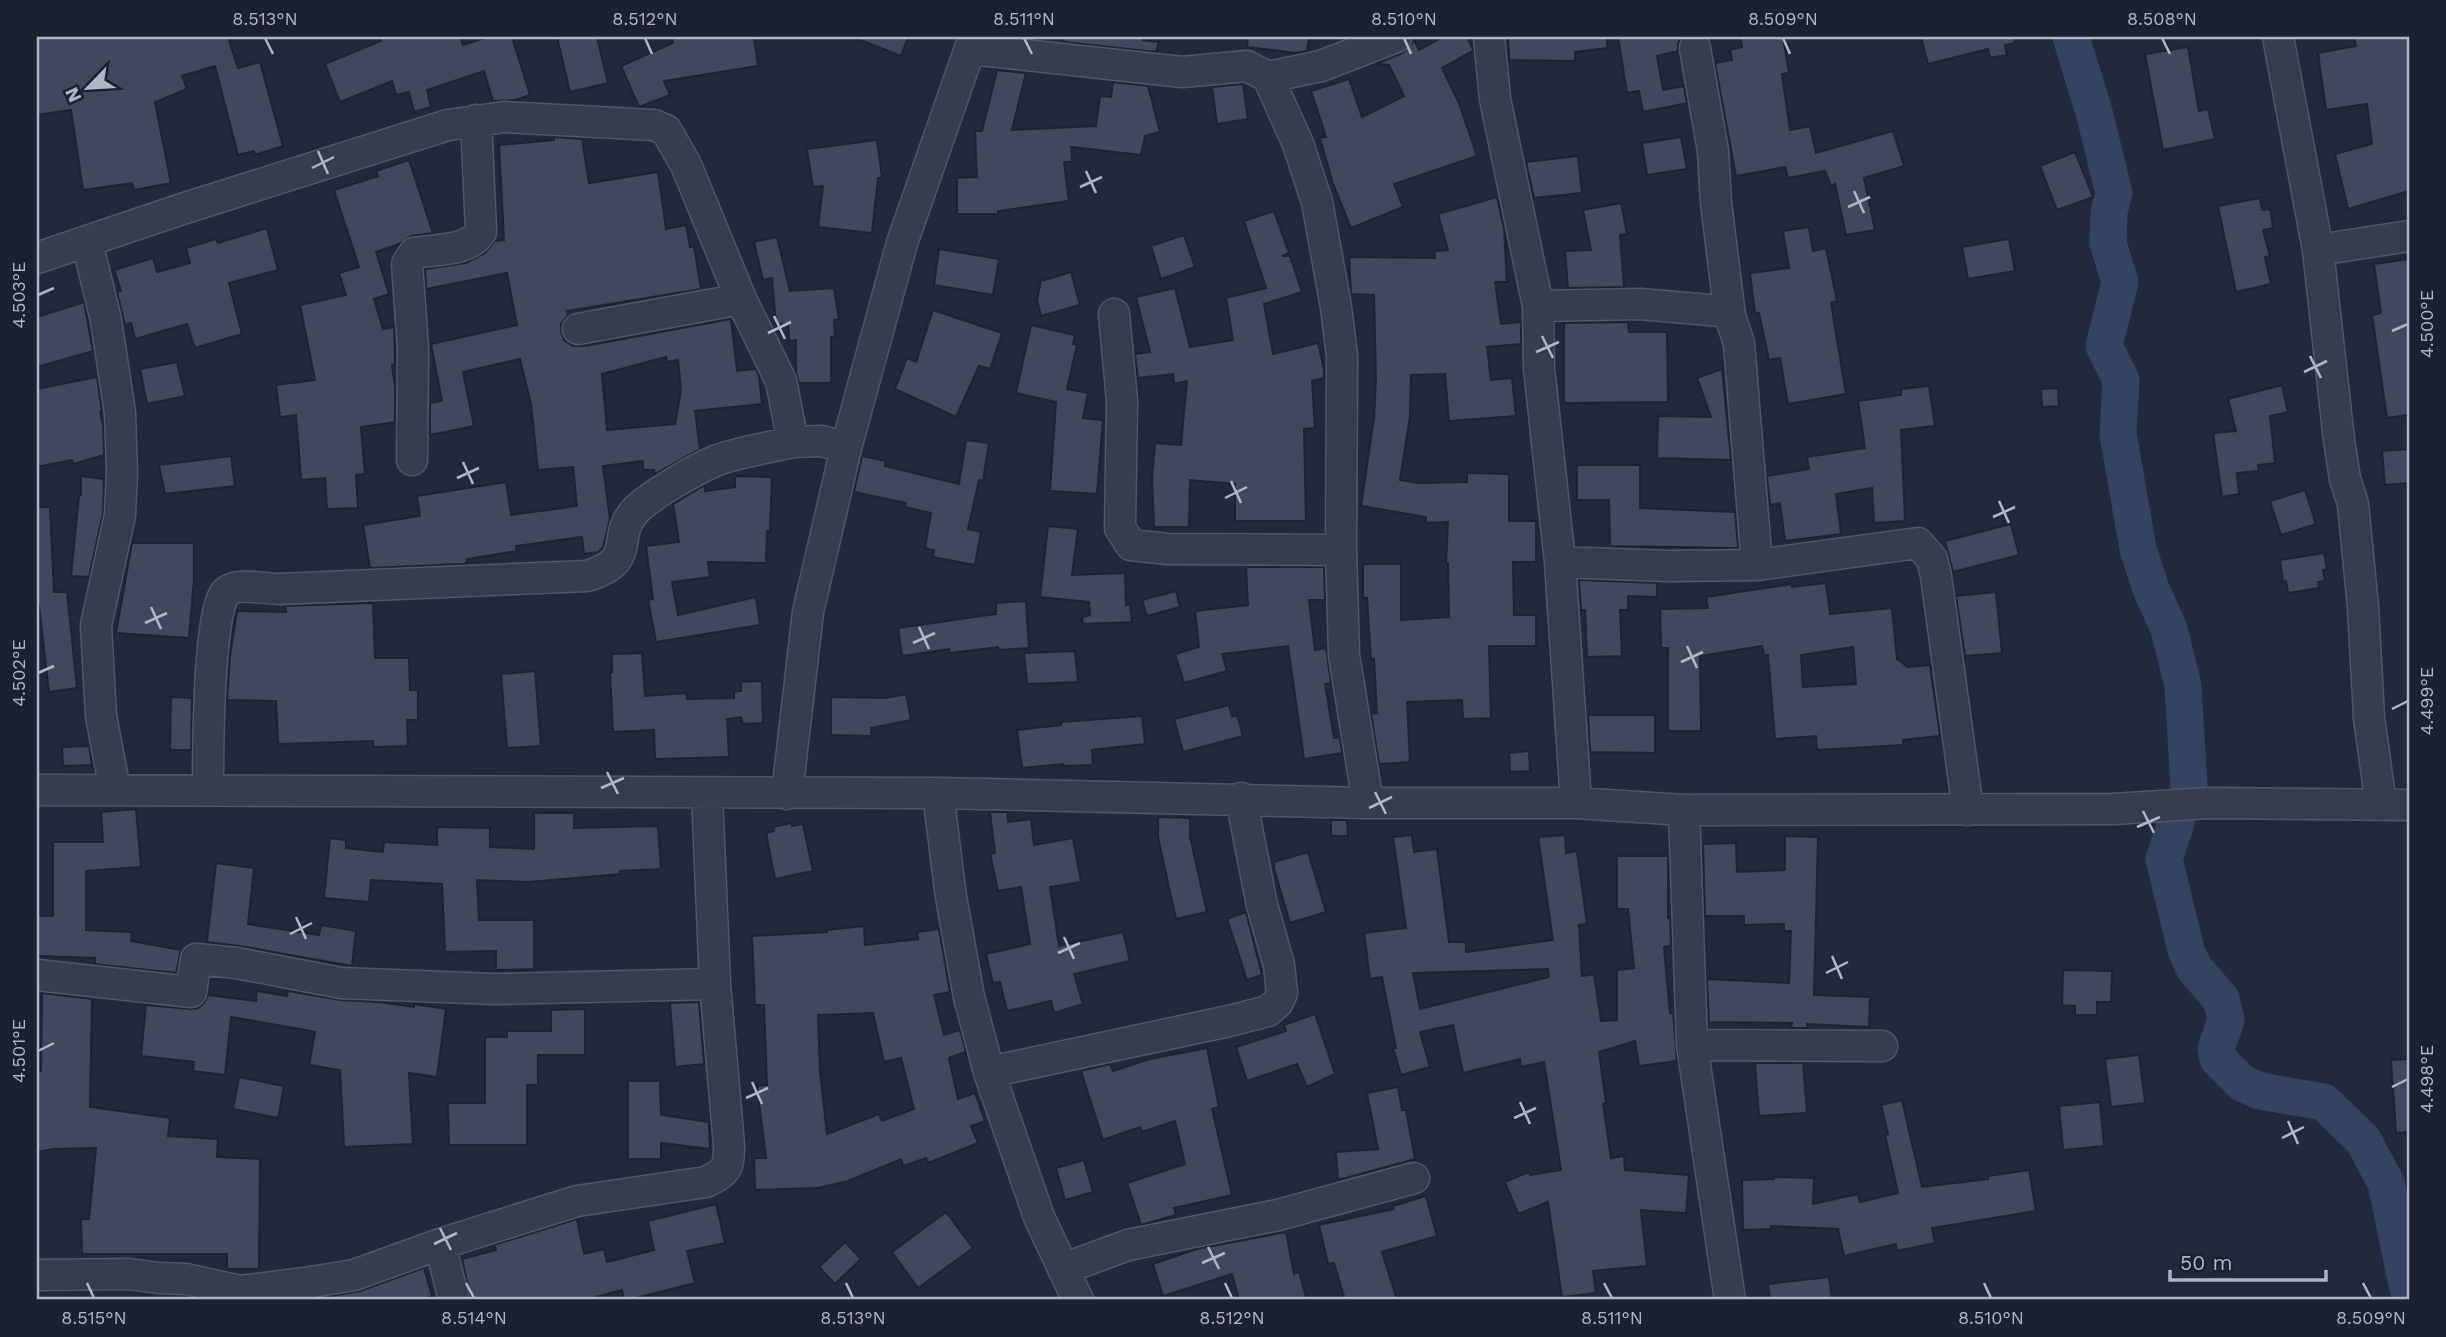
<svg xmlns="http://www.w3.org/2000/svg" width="2446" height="1337" viewBox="0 0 2446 1337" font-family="'Work Sans',sans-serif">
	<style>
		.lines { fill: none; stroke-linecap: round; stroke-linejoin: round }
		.river { stroke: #354262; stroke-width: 37 }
		.building { fill: #41485d; stroke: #1d2332; stroke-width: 2; fill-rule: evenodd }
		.minor-casing { stroke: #515666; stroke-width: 33 }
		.minor { stroke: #363c4b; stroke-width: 30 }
		.ticks { fill: none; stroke: #b1b6c7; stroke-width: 2.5 }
		.neatline { fill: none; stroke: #b1b6c7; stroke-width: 2.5 }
		.ticks-label { font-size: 18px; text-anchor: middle; fill: #b1b6c7 }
	</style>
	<rect width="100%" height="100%" fill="#22293b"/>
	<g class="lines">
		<!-- river -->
		<path class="river" d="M2071,37L2094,112L2114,193L2109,212L2108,243L2120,282L2104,346L2121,380L2118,434L2138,549L2151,589L2169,629L2183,686L2189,787
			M2176,823L2164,859L2186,950L2194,968L2221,999L2226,1020L2216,1049L2218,1059L2242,1083L2260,1091L2324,1102L2363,1140L2386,1183L2409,1294"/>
	</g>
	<!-- building -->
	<path class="building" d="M37,37H228L238,68L260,62L283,146L255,155L254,151L238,155L215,66L182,76L187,89L155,102L171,183L134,190L132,183L83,190L71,110L37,115Z
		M380,37H460L463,45L488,37H512L530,95L515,100L493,101L484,71L427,90L431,107L414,112L409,92L396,95L392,81L340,102L325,64L381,41Z
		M557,37H597L608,83L570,92Z
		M672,37H754L758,66L664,81L670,95L639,107L621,66L673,43Z
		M853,37H908L901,56Z
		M1064,37H1143V40L1159,42L1156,52L1064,42Z
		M1248,37H1309L1307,51L1295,53L1247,47Z
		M1443,37H1467L1472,47L1473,51L1442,68L1459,103L1477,156L1394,184L1403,207L1351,228L1333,184L1320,138L1326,137L1311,91L1349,79L1362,117L1404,96L1389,65L1376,64L1403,53L1414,40L1419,50Z
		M1508,37H1607V48L1575,52V61L1509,60Z
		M1618,37H1682L1678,43V51L1657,56L1663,90L1684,86L1687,103L1643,112L1639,91L1627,93Z
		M1740,37H1783L1789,73L1782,74L1790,130L1810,126L1816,153L1893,131L1904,166L1864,178L1875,230L1846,235L1835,184L1831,186L1825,171L1788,178L1785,167L1736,176L1715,63L1732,60L1730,50L1742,47Z
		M1921,37H2014L2015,43L2005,45L2007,55L1990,58L1988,49L1928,64Z
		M2354,37H2409V191L2348,209L2335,154L2372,144L2367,104L2326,110L2318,53L2356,46Z
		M2188,47L2199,111L2208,109L2215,139L2163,150L2145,54Z
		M997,70L1026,73L1012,130L1096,126L1100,96L1111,97L1113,82L1148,86L1160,132L1145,136L1141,155L1071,147L1072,162H1064L1069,201L998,211V214H957V178L977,177L975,131H982Z
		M1243,84L1248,119L1217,124L1212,87Z
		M554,137L582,139L589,183L658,172L666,229L686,225L690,247L694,246L701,289L567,311L568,315L561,324V331L564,340L573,346H585L731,319L737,371L756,369L759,376L762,404L695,411L700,449L655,474L654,470H643V461L603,466L610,519L603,547L598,552L584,554L582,537L516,546L517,551L467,559V563L462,564L370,568L363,525L420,516L417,496L506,482L511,515L577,506L573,467L538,470L531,404L520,359L463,372L474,426L430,435V403L442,401L431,344L517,325L507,273L426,289L425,269L466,263L485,253L495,241L504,240L499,145L554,140ZM666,357L667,362L678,360L681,390L675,424L607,430L602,374Z
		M1681,137L1687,169L1647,175L1642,143Z
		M877,140L882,178H878L872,233L818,227L823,186L813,187L807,149Z
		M2075,152L2093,197L2057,210L2040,166Z
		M1578,156L1582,193L1534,198L1526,162Z
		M409,160L433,233L411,236L399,244L376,252L389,294L374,299L383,329L394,327L395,364L392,365L395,386V422L361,427L365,474L356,475L358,508L327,509L325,478L301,480L296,415L280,417L276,385L315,380L300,305L346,295L339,273L359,267L334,190L378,176L376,171Z
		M1497,197L1504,229L1507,282H1495L1501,324L1521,322V344L1487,347L1491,380L1512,378L1516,416L1449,421L1445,374L1411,375L1410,416L1400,480L1419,483L1467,482V473L1509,474V521H1536V562H1513L1514,615H1536V646H1489L1491,718L1463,719L1462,700L1407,702L1410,762L1379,764L1371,714L1377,713L1374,659H1371L1367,598H1363V564H1401V620L1449,617L1448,563H1446L1448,522L1426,523V517L1361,506L1374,418L1376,380L1374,295L1351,294L1349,257L1435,258L1434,251L1448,250L1438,214Z
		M2260,198L2262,210L2270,209L2273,228L2263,230L2270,256L2265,257L2271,284L2236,292L2218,206Z
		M1621,203L1627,234L1620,235L1624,287L1568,288L1565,251L1591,250L1583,210Z
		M1274,211L1289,253L1282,256H1290L1302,292L1264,304L1273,354L1318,343L1324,369V378L1312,381L1315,428L1304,429L1306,521H1235V484L1190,480L1189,527H1154L1152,477L1155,443L1181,445L1187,381L1174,384L1173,374L1138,378L1135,354L1150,352L1136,297L1175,288L1190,347L1233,340L1226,298L1266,288L1244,221Z
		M1809,227L1813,251L1826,248L1837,301L1831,303L1846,394L1788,404L1780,358L1769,360L1759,313H1755L1750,273L1789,268L1783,231Z
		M267,228L278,270L229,283L242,334L195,348L187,324L135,339L131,323L125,325L117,292L121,291L114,270L153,258L157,272L190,263L186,248L216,239L218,243Z
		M1184,235L1195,267L1161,279L1151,246Z
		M777,237L790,291L834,288L839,319L834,320L835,337H831V383H799L796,373V340L789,341L788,324L776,325L772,278L763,280L754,242Z
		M2009,239L2015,271L1968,279L1962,247Z
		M939,249L999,259L993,295L934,285Z
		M2409,259V415L2387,418L2372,315L2381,313L2374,264Z
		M1071,272L1080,305L1041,316L1037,300L1041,281Z
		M84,302L93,351L37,367V317Z
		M933,310L1002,333L990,369L979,366L956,417L895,389L907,358L916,362Z
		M1628,322L1629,332H1667L1668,402L1564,403V323Z
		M1031,325L1075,335L1073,344L1077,345L1067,389L1088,393L1083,418L1103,420L1097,494L1050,491L1056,402L1016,393Z
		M177,362L185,396L147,404L140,369Z
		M1722,369L1731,460L1657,458L1658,416L1711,417L1697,378Z
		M97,377L102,411L100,412L103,424L104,455L73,464L72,460L37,467V389Z
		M2282,385L2288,412L2270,416L2275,463L2258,465L2259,471L2237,473L2239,494L2222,497L2213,433L2236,431L2228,399Z
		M1929,386L1935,426L1901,430L1905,521L1874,523L1872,488L1836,494L1841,534L1785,541L1780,503L1770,505L1767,476L1809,469L1807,457L1865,448L1858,401L1901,395V389Z
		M2058,388L2059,406L2042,407L2041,389Z
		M966,440L989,443L983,481L979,480L968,529L981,532L975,565L933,557L934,550L925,548L931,513L905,507L906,503L854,492L862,456L886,461L885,466L959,484Z
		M2409,449V483L2385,485L2382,451Z
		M231,456L235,486L165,494L159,465Z
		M1577,465H1640V508L1735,512L1738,548L1610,546L1609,500H1577Z
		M81,476L104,479L103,513L89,577L71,576L79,495H81Z
		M735,476L772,477L770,531H767L766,563L708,562L710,577L672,582L678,615L756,597L760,625L656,642L648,600L653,599L646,546L679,542L673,504L705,485V491L735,487Z
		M2305,490L2316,524L2281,535L2270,501Z
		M37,507H50L54,592H67L77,688L49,692L39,605H37Z
		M2011,524L2019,555L1953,572L1945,541Z
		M1048,526L1078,529L1072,575L1125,573L1126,605L1130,604L1132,622L1083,624L1082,617L1090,615L1089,602L1040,597Z
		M132,543H194V579L189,638L116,633Z
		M2324,553L2327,569L2323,570L2325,581L2318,582L2319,588L2288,593L2286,581L2283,582L2280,560Z
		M1246,567H1324L1325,600H1309L1315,650L1326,648L1331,683L1325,684L1334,738L1340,737L1342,753L1304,759L1288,646L1222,654L1227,671L1184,683L1175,654L1199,647L1195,611L1248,605Z
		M1579,580L1657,583V597L1628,596V610H1620L1622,656L1587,657L1585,610H1581Z
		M1826,583L1830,614L1892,608L1897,659L1908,667L1930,665L1940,736L1903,740V745L1817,750L1816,736L1775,739L1768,655H1764L1762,646L1700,656L1701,731H1668V648H1661L1660,609L1708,608L1706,597L1792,584V587ZM1853,647L1856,684L1803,687L1801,655Z
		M1176,591L1180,607L1147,616L1142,600Z
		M1996,592L2002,653L1965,656L1956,596Z
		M1026,601L1029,648L999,650L998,647L950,653L949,649L902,656L898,628L996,614V603Z
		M373,603L375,658H409L410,690H418V720H407L408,746L373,747V741L278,744L276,701L227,700L230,656L237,611L286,612L285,606Z
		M1075,651L1078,682L1027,684L1024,653Z
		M642,653L645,696L686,693L687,699L734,698V692L741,691V682L762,681L763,723L743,724L741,717L727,719L729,757L655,759L654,730L613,732L610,672H612V654Z
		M535,671L541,746L507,748L501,674Z
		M906,694L911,720L871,728V736L831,735V697L885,698Z
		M171,697L192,698L191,750H170Z
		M1229,705L1232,717L1237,715L1243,736L1183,752L1174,719Z
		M1588,715H1655V753L1590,752Z
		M1142,716L1145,744L1092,750L1093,765L1063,766V764L1022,768L1017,730L1061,725V722Z
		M89,746L92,765L63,766L62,747Z
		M1529,751L1530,771L1510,772L1509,753Z
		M136,809L141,867L86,871V930L132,932L131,941L181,950L176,973L95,964V958L37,956V916H53V842H103L101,812Z
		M990,812H1007L1008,822L1031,819L1034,845L1073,838L1081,882L1050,887L1059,946L1123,932L1130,961L1074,974L1083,1004L1054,1013L1051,1001L1007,1011L1000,982L993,983L986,954L1030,944L1021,887L998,891L990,854L995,853Z
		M534,813H574V828L658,826L661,869L620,871L621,874L528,882L477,880L479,920H534V969L496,970V951L445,952L442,884L371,880L369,902L324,898L330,838L346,840V848L383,852L384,842L437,845V827L490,828V847L534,849Z
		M1158,817L1190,818V837L1207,912L1176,919L1158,837Z
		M1331,820H1347L1348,836H1331Z
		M791,823L792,826L803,824L813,871L775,879L766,833L774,831L773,827Z
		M1412,835L1414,852L1437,849L1449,942H1466V952L1553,940L1538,837L1565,835L1566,853L1577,851L1587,924L1579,925L1582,976L1594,974L1601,1021L1617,1020V970L1634,968L1628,909H1617V856H1668V918H1670L1671,946L1664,947L1670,1013H1673L1677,1061L1639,1066L1635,1041L1599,1052L1606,1103L1603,1104L1611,1158L1624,1156L1625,1170L1689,1175L1686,1213L1641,1210L1647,1266L1593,1271L1596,1293L1562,1297L1548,1202L1518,1214L1505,1182L1529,1172L1530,1175L1561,1170L1544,1062L1521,1067L1520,1059L1463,1073L1453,1025L1420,1032L1430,1067L1401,1075L1393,1048H1396L1382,977L1370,979L1364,933L1406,928L1393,837ZM1548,969L1549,977L1420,1009L1413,973Z
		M1785,836L1818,837L1814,995L1870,997L1869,1027L1807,1024V1028H1791L1792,1023L1709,1022L1707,979L1789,983L1791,931H1784V924L1744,925V916H1705L1703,844L1736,843L1737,872L1785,870Z
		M1308,852L1326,912L1290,923L1274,869V862Z
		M216,863L254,868L248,924L319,935L321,925L356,931L352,966L240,946L207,942Z
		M1246,912L1262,975L1247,980L1227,919Z
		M864,926L865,945L918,939L917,932L939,929L950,992L934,995L944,1035L960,1030L966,1052L949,1058L958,1099L975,1093L985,1121L971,1126L978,1143L928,1163L926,1158L903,1166L901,1159L848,1181L818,1188L755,1190L754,1158H766L757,1086L767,1085L764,1005H755L752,936L827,932V930ZM873,1013L884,1062L901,1058L914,1109L882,1121L879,1114L827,1134L820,1071L818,1015Z
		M2063,970L2112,971L2111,1002H2097V1015H2075V1006L2062,1005Z
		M257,991L287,996L288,991L340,1000L379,1002L414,1007V1004L446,1009L437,1077L409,1073L413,1144L344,1147L340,1070L309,1065L315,1032L311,1031L231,1017L225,1075L193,1071L194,1062L141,1056L146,1005L190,1009L198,1008L204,1003L208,995L256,1001Z
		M42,993L92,999L90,1107L170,1118L168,1136L218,1139L217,1157L260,1159L259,1269H227V1254H82L81,1219H89L96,1148L54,1149L37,1152V1071H41Z
		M699,1002L704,1064L675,1067L670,1003Z
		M585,1009V1055H538V1085H527V1145H449L448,1103H485V1037H507V1031H551V1010Z
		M1315,1014L1335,1074L1307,1087L1297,1064L1247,1081L1236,1047L1286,1031L1284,1025Z
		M1207,1048L1219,1107L1212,1109L1232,1195L1174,1208L1176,1215L1141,1225L1127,1183L1185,1164L1175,1121L1142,1132L1140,1127L1103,1140L1081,1071L1110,1064L1113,1071L1150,1059Z
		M2139,1055L2145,1103L2111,1107L2105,1059Z
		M2409,1059V1132L2396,1133L2391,1060Z
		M1755,1063H1803L1807,1113L1759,1116Z
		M239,1077L284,1086L278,1118L233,1109Z
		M628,1081H660L661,1115L709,1122L710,1149L661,1143V1159H628Z
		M1398,1087L1402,1110H1406L1415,1159L1338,1180L1336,1152L1378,1149L1367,1093Z
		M1902,1100L1922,1187L1988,1179V1176L2029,1170L2036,1211L1932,1228L1935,1243L1897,1251L1896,1244L1844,1256L1838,1229L1771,1226V1229L1743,1230L1742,1180L1774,1179V1177L1814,1178L1813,1204L1858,1194L1860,1202L1898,1193L1885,1135L1888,1134L1881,1105Z
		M2100,1102L2104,1146L2063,1150L2059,1106Z
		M1084,1160L1093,1192L1065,1200L1056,1168Z
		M1426,1196L1437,1236L1382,1252L1397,1300H1345L1334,1263L1328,1264L1319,1225L1394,1209L1393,1206Z
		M716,1204L725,1243L687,1251L695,1283L628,1300H624L622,1290L592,1298V1300H471L462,1259L496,1250L494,1245L577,1219L584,1254L604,1249L607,1262L654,1250L648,1221Z
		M946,1212L973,1248L918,1288L892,1252Z
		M1286,1232L1294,1274L1299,1272L1307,1300H1239L1232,1274L1163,1296L1153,1264L1197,1249Z
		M845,1242L861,1259L835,1284L819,1267Z
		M424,1268L432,1296L418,1300H327L326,1297L360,1291Z
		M1829,1277L1832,1300H1770L1768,1284Z"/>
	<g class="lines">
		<!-- minor casing -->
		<g class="minor-casing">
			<path id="minor" d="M1489,37L1495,99L1538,306L1539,368L1560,562L1576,803
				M2278,37L2318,250L2339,440L2345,479L2353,504L2363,607L2369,718L2381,804
				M1695,48L1713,151L1716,203L1730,316
				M970,49L1182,72L1247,66L1268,77L1321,66L1396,37
				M1268,77L1298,144L1317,202L1336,307L1342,356L1341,550L1344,655L1368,803
				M87,242L106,320L120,413L122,472L120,515L96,625L101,716L115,790
				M2318,250L2409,236
				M37,258L182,209L448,125L504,117L654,125L666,130L686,165L741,299L781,381L793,442L822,441L846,448
				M1538,306L1640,304L1721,311L1730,316L1739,343L1757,565
				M1114,314L1122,401L1120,528L1131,545L1168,549L1341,550
				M578,329L741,299
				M412,460L413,348L407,264L414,253C435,249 468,252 481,232L476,120
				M1560,562L1668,566L1757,565L1918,543L1932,559L1936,576L1968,810
				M37,790L938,793L1368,803H1576L1684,810L2113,809L2209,803L2409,805
				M208,790C208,758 208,610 226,592C237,582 265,589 279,589L587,576C640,560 609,537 637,509C653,494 694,470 715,461C734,453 771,447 793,442
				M938,793L951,897L969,997L989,1072L1039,1217L1078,1300
				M787,794L808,612L846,448L902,243L974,37
				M1684,810L1692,1045L1730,1300
				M37,975L191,992L196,959L237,963L341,983L494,989L715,984
				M1692,1045L1882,1046
				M989,1072L1229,1021L1268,1011L1278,1002L1282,993L1279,965L1262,905L1241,798
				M440,1244L454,1300
				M1063,1269L1128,1245L1278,1215L1414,1178
				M37,1275L129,1274L159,1278L186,1279L240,1291L305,1283L354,1275L440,1244L577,1201L706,1182C727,1172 729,1168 729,1145L715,984L707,794"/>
		</g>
		<!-- minor -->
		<use href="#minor" class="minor"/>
	</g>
	<!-- ticks -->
	<path class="ticks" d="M265,38L273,54M645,38L652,54M1024,38L1032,54M1404,38L1411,54M1783,38L1790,54M2162,38L2170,54M318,151L328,174M312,168L334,157M1086,171L1096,193M1080,187L1102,177M1854,191L1864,213M1848,207L1870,197M38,295L54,288M774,316L785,339M2392,331L2408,324M768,333L791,322M1542,336L1553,358M1536,352L1559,342M2310,356L2321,378M2304,372L2327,361M463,462L473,484M457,478L479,468M1231,481L1241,503M1225,498L1247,487M1999,501L2009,523M1993,517L2015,507M151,607L161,629M145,623L167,613M919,627L929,649M913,643L935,633M1687,646L1697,668M1681,662L1703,652M38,673L54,666M2392,709L2408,701M607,772L618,794M601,788L624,778M1375,792L1386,814M1369,808L1392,797M2143,811L2154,833M2137,827L2160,817M296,917L306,939M290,934L312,923M1064,937L1074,959M1058,953L1080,943M1832,956L1842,979M1826,973L1848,962M38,1051L54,1043M752,1082L762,1104M2392,1087L2408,1079M746,1098L768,1088M1520,1102L1530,1124M1514,1118L1536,1108M2288,1121L2298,1144M2282,1138L2304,1127M440,1228L451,1250M434,1244L457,1233M1208,1247L1219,1269M1202,1263L1225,1253M87,1283L94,1298M466,1283L474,1298M846,1283L853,1298M1225,1283L1232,1298M1604,1283L1612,1298M1984,1283L1991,1298M2363,1283L2371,1298"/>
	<!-- border -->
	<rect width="2446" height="1337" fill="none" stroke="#1b212f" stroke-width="77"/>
	<!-- north arrow -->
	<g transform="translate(88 88) rotate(245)" stroke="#1b212f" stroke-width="5" paint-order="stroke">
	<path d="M0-5L12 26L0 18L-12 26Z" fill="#b1b6c7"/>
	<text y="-10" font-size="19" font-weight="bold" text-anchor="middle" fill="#b1b6c7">N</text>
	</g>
	<!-- scale -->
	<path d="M2170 1270v10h156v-10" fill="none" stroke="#b1b6c7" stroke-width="3.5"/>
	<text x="2180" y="1270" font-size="21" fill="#b1b6c7" stroke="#1b212f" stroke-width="5" paint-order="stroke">50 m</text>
	<rect x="38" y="38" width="2370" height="1260" class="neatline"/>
	<g class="ticks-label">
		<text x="265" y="25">8.513°N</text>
		<text x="645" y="25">8.512°N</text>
		<text x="1024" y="25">8.511°N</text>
		<text x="1404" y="25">8.510°N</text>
		<text x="1783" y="25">8.509°N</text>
		<text x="2162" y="25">8.508°N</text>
		<text transform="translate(19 295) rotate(-90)" y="6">4.503°E</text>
		<text transform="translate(2427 324) rotate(-90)" y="6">4.500°E</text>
		<text transform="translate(19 673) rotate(-90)" y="6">4.502°E</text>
		<text transform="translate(2427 701) rotate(-90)" y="6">4.499°E</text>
		<text transform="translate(19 1051) rotate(-90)" y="6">4.501°E</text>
		<text transform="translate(2427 1079) rotate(-90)" y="6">4.498°E</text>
		<text x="94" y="1324">8.515°N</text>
		<text x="474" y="1324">8.514°N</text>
		<text x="853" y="1324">8.513°N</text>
		<text x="1232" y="1324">8.512°N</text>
		<text x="1612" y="1324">8.511°N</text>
		<text x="1991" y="1324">8.510°N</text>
		<text x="2371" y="1324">8.509°N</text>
	</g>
</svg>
